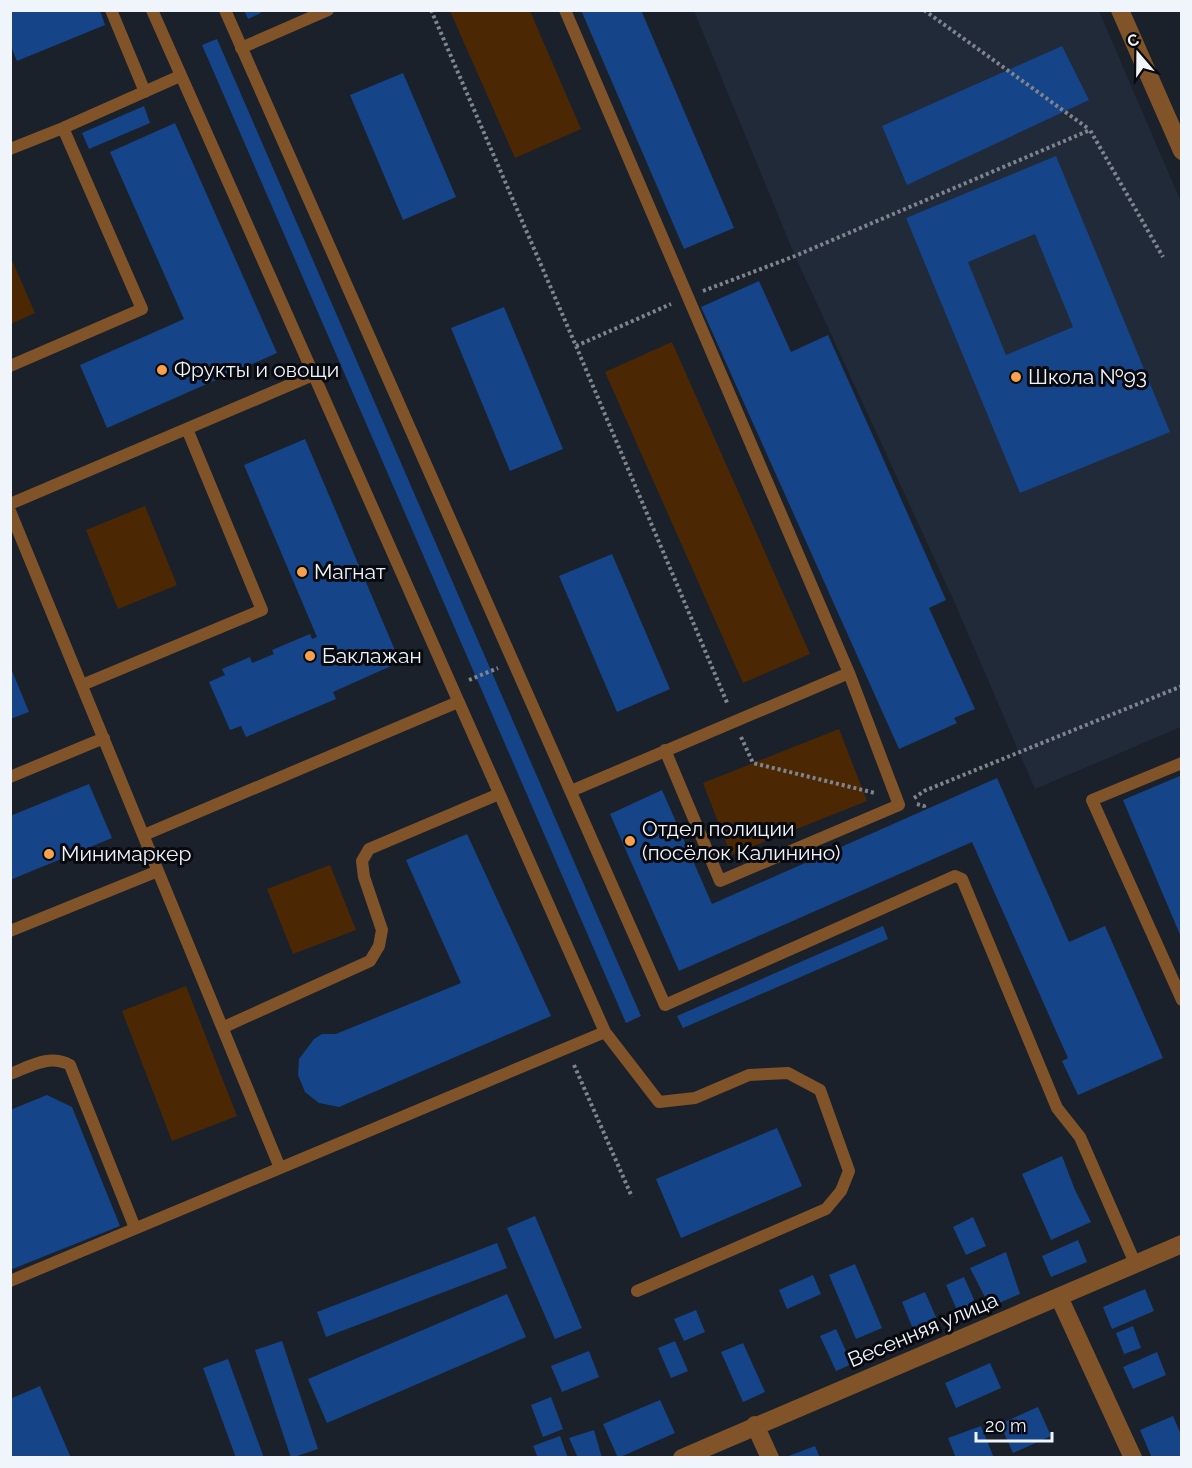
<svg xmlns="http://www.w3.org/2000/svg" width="1192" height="1468" viewBox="0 0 1192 1468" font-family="Raleway,sans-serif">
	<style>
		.built { fill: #202a39 }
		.green { fill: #4b2803 }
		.building { fill: #154488; fill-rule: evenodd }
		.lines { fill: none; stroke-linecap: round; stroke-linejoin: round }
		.path { stroke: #7f848d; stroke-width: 4; stroke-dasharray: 3 3; stroke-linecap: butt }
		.lane { stroke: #805329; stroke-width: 12 }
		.street { stroke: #805329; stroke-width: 18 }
		.poi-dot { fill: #f9a04c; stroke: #080a0f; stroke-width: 2 }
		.labels { text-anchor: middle; stroke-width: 6; stroke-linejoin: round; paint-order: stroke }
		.poi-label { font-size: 21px; fill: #f0f4fb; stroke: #080a0f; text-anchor: start }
		.street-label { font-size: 21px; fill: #f0f4fb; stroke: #080a0f }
	</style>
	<rect width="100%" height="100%" fill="#1a212b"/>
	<!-- built -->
	<path class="built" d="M694,11H1099L1181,202V727L1035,789L953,599L795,256Z"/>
	<!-- green -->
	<path class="green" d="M450,11H530L581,129L515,158Z
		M11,258L35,313L11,324H10Z
		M672,342L810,654L743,683L605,372Z
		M145,506L177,585L118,609L86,530Z
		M839,729L867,801L731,855L703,783Z
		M330,865L356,930L293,954L267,889Z
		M186,986L237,1116L172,1141L122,1011Z"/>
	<!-- building -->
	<path class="building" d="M10,10H100L105,25L17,61L10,44Z
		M244,10H260L261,13L248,19Z
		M581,10H641L734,228L684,249Z
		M217,39L641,1016L626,1023L202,45Z
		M1062,46L1089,100L907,185L882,126Z
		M403,73L456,197L403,220L350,95Z
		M144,106L150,123L89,149L82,133Z
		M175,123L277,353L107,428L80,365L184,319L110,152Z
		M1056,156L1170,432L1020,493L906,218ZM1035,234L1073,327L1006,355L968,262Z
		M759,281L791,352L828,335L946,600L929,608L975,709L954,718L957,723L899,749L701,307Z
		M504,307L563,449L510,471L451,328Z
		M305,439L400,662L333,692L336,699L246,737L241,726L230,730L209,682L225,675L222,669L250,657L252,663L274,654L272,650L310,634L312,639L317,637L244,465Z
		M612,554L670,689L617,712L559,576Z
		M10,666L29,712L10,719Z
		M1182,775V937H1181L1123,800Z
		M997,778L1069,942L1105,926L1163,1058L1078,1095L1062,1061L1068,1058L972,842L679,971L610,814L662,790L712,904Z
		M89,784L112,838L10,880V816Z
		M467,834L551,1016L339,1107L319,1103L305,1092L298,1075L299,1059L314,1039L322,1034H336L461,983L406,860Z
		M883,926L888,939L683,1028L677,1016Z
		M47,1095L72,1107L120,1226L10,1270V1110Z
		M777,1128L802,1186L681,1238L656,1179Z
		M1062,1156L1075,1190L1091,1222L1051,1240L1022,1174Z
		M535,1216L582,1328L555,1339L507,1228Z
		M973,1217L986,1246L966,1255L953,1227Z
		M1078,1240L1087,1262L1051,1277L1042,1256Z
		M497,1243L507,1268L326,1337L317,1312Z
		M1006,1252L1020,1294L990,1307L970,1268Z
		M855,1264L882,1328L856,1339L829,1275Z
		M813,1275L821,1294L787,1309L779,1290Z
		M964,1277L978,1309L960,1317L946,1285Z
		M1145,1289L1154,1311L1112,1329L1103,1307Z
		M925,1292L939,1324L915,1334L902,1302Z
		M507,1294L526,1337L327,1423L308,1379Z
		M696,1310L705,1332L684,1341L674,1319Z
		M1133,1326L1141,1348L1124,1354L1116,1333Z
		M836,1329L852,1364L836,1371L820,1336Z
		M282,1341L318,1449L291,1458L255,1350Z
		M675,1341L688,1371L671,1378L658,1348Z
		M743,1343L765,1392L743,1402L721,1352Z
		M589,1351L599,1377L562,1392L551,1366Z
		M1157,1352L1166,1375L1133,1389L1123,1367Z
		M228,1359L264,1458H236L203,1368Z
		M990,1363L1001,1388L956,1408L945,1383Z
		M40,1386L71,1458H10V1399Z
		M551,1397L563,1429L543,1437L531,1405Z
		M660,1400L675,1433L618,1458L603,1424Z
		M1038,1407L1051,1436L1013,1453L1000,1424Z
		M1173,1416L1182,1437V1458H1152L1140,1430Z
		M981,1426L994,1458H956L948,1438Z
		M594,1430L602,1458H578L569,1438Z
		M560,1436L568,1458H538L533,1446Z
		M815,1446L820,1458H786V1457Z"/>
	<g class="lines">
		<!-- path -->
		<path class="path" d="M431,10L576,346L728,705
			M924,10L1089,129
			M703,291L795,256L1090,130L1163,257
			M576,346L671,304
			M469,680L498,668
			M741,737L753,763L875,793
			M914,798L924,791L1182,686
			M917,804L924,806L925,810
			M574,1065L632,1197"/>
		<!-- lane -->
		<path class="lane" d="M111,10L145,92
			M152,10L605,1032L659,1102L695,1098L749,1075L788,1073L820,1090L849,1171L841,1191L826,1209L637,1291
			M225,10L665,1005L955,876L962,879L1057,1108L1080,1137L1135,1263
			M565,10L849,673L571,791
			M241,48L328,10
			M10,149L63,128
			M10,366L142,309L63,128L180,76
			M10,504L313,375
			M10,511L280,1168
			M82,685L262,610L187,429
			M665,750L720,881L899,805L849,673
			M1182,763L1092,800L1182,1000
			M10,777L104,738
			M144,835L458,702
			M10,931L158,871
			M224,1027L370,961L379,946L382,930L364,877L362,861L369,849L499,794
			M10,1074C31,1066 49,1054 70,1065L135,1228
			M10,1281L605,1032"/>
		<!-- street -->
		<path class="street" d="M1120,10L1182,151
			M1059,1297L1133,1458
			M755,1425L770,1458
			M682,1458L1182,1244"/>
	</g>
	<!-- markers -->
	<g class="poi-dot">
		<circle cx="162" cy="370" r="6"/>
		<circle cx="1016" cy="377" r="6"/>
		<circle cx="302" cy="572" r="6"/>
		<circle cx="310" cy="656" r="6"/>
		<circle cx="630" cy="841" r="6"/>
		<circle cx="49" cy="854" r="6"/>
	</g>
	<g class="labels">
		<!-- poi labels -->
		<g class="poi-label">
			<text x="174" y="377">Фрукты и овощи</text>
			<text x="1028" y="384">Школа №93</text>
			<text x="314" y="579">Магнат</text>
			<text x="322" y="663">Баклажан</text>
			<text x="642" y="836">Отдел полиции<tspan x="642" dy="24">(посёлок Калинино)</tspan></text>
			<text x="61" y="861">Минимаркер</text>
		</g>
		<!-- street labels -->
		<g class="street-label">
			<text transform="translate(923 1330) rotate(-23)" y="7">Весенняя улица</text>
		</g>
	</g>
	<!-- border -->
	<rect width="1192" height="1468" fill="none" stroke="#f0f4fb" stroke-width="24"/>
	<!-- north arrow -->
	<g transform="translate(1138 54) rotate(340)" stroke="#080a0f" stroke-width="4.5" paint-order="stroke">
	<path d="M0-4.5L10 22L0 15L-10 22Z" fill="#f0f4fb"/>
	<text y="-9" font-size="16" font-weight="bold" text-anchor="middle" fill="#f0f4fb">С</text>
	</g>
	<!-- scale -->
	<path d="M976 1432v9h76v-9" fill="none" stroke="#f0f4fb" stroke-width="3"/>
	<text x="985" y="1432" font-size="18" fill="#f0f4fb" stroke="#080a0f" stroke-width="4.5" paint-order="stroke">20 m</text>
</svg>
